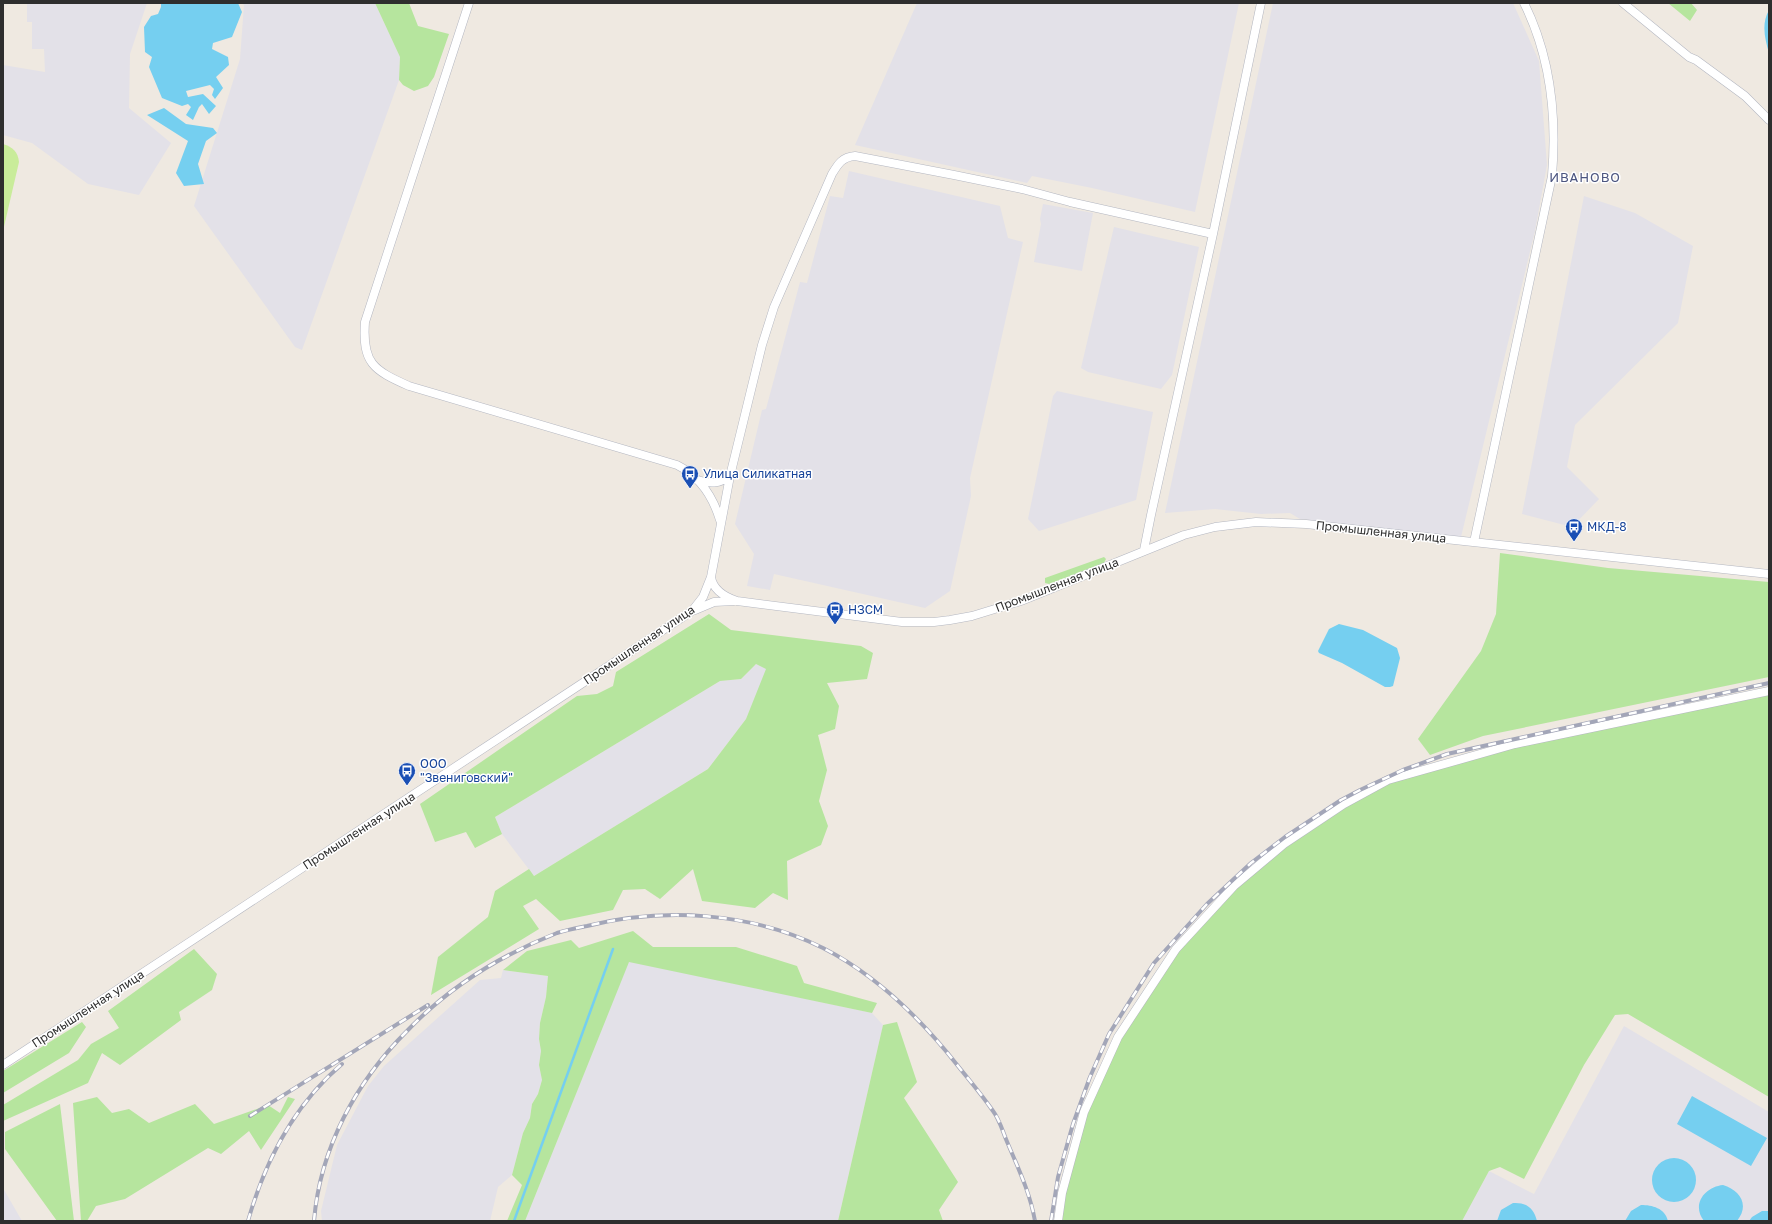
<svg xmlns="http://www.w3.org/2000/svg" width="1772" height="1224" viewBox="0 0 1772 1224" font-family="'Golos Text',sans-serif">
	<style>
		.industrial { fill: #e3e1e8 }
		.green { fill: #b6e59e }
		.pitch { fill: #c9ec9a }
		.water { fill: #75cff0 }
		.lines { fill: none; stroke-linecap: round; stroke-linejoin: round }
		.stream { stroke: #75cff0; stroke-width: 2.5 }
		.minor-casing { stroke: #b4b7c1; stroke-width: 9 }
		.minor { stroke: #fff; stroke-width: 8 }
		.rail-casing { stroke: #a3a6b8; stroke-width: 4 }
		.rail { stroke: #fff; stroke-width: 2.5; stroke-dasharray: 8; stroke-linecap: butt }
		.labels { text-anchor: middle; stroke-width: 3; stroke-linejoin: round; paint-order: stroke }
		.transit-label { font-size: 12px; fill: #164399; stroke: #fff; text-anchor: start }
		.street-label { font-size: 12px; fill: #2e2e2e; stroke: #fff }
		.neighbourhood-label { font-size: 13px; letter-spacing: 1px; fill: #4d5680; stroke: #fff }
	</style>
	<rect width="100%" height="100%" fill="#efe9e1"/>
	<!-- industrial -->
	<path class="industrial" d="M27,3H147L130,54L129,108L171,143L139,195L88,184L32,143L3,135V65L45,72L44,49H32V22H27Z
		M241,3H375L400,57L399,80L302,350L295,347L194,206L240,59L244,5Z
		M917,3H1239L1195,212L1092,188L1032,176L1027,183L855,145Z
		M1273,3H1513L1539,61L1547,165L1535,231L1461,537L1300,519L1290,513L1261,514L1215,509L1165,513Z
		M849,171L1000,206L1008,238L1023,242L970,478L971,496L950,591L925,608L774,574L770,590L747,586L754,554L735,524L762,410L766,409L800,282L807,283L830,196L843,198Z
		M1584,196L1635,213L1693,246L1678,323L1575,425L1567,467L1599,499L1572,527L1522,514Z
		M1043,204L1093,213L1082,271L1034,262L1041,224L1040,219Z
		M1114,227L1199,247L1172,375L1161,389L1088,372L1081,368Z
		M1057,391L1153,412L1136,500L1039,531L1028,519L1053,396Z
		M756,664L767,669L746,719L708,769L534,876L502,834L495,817L720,681L741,679Z
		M629,961L872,1013L883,1025L838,1221H525Z
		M503,970L548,976L546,997L540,1023L539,1039L541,1051L539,1065L542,1080L538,1094L532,1104L530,1118L523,1133L512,1175L498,1187L490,1221H322L321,1211L337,1145L368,1086L384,1066L480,980L501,978Z
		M1624,1026L1769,1112V1221H1462L1489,1171L1534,1194Z
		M3,1188L22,1221H3Z"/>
	<!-- green -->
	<path class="green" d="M375,3H409L418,26L449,34L434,77L428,86L414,91L403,85L399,80L400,57Z
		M1668,3H1691L1697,10L1690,21Z
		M1500,553L1608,568L1769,582V677L1483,736L1430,755L1418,739L1481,651L1496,614Z
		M1104,557L1106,559L1104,563L1049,584L1045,583V578Z
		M709,614L731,630L861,646L873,653L867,679L827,683L839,706L835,729L818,735L827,770L819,801L828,826L821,845L787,861L788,900L773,893L755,908L702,901L693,869L660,899L645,889L623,890L613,910L560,921L536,899L523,906L539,929L431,995L438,957L488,917L495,891L529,869L534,876L708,769L746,719L766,669L756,664L741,679L720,681L495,817L502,834L475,848L466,832L435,842L420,804L577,696L597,694L613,686L616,672Z
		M1769,691V1097L1628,1014L1615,1015L1584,1065L1524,1179L1500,1167L1489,1171L1462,1221H1058L1084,1112L1118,1037L1176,949L1234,886L1284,844L1388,780L1515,744Z
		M633,931L653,947H736L797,966L804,983L877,1003L872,1013L629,962L525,1221H507L522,1185L512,1175L523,1133L530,1118L532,1104L538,1094L542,1080L539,1065L541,1051L539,1039L540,1023L546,997L548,976L503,970L527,951L571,940L579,948Z
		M194,949L217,974L212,990L179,1012L181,1020L120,1065L102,1053L88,1083L3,1121V1105L78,1060L91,1044L119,1028L108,1011Z
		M82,1022L86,1027L69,1053L3,1093V1071Z
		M897,1022L917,1082L904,1098L958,1182L939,1210L943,1221H838L883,1025Z
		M97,1097L112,1113L129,1109L149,1123L195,1104L214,1124L268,1105L280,1113L288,1097L295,1099L261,1150L249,1131L221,1154L208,1148L125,1199L96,1206L87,1221H81L73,1103Z
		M60,1104L74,1221H57L5,1149V1132Z"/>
	<!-- pitch -->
	<path class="pitch" d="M3,144C13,147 18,152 19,162L3,231Z"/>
	<!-- water -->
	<path class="water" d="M161,3H238L242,12L232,37L213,43L212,49L228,57L229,65L216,77L223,88L215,99L212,95L214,89L210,85L186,91L188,97L203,94L216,106L209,114L202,104L199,107L193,120L186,115L191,107L188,104L182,106L162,98L149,67L152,57L145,52L144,27L151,16L158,14L161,7Z
		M1769,10V53C1765,39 1761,24 1769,10Z
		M164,108L186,124L213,128L217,133L206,141L198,164L204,184L184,186L176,173L188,141L147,115Z
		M1339,624L1363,630L1397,648L1400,658L1393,686L1390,687H1385L1342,663L1319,653L1318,651L1329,629Z
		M1692,1096L1767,1138L1751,1166L1677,1124Z
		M1652 1180a22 22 0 1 1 44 0a22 22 0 1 1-44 0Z
		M1723,1185C1740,1190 1750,1205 1737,1221H1704C1691,1204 1705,1187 1723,1185Z
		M1513,1203C1526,1202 1534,1208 1537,1221H1497L1501,1210Z
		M1641,1205C1652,1205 1665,1208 1668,1221H1625L1631,1211Z
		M1762,1211H1769V1221H1749L1752,1217Z"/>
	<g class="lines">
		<!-- stream -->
		<path class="stream" d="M514,1221L613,949"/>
		<!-- minor casing -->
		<g class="minor-casing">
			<path id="minor" d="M469,3L365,322C362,363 373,370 409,386L677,465C699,476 713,497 720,520
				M1623,3L1689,57L1696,60L1745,96L1769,120
				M697,480C710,484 719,484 730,476
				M1474,542L1552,176C1557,116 1551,57 1524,3
				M1144,550L1151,515L1213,234L1261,3
				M711,577C713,590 725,597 737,601L902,622H934L950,620L972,616L1021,601L1184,535L1215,527L1256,522L1306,524L1769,574
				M695,610L714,602L734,601
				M3,1065L692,611L703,597L711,577L730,476L762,345L774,307L832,174C838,164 842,157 855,156L954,175L1022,189L1070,202L1213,234
				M1058,1221L1062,1193L1084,1112L1118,1037L1176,949L1234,886L1284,844L1344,804L1388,780L1515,744L1769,691"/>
		</g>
		<!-- minor -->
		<use href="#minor" class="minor"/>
		<!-- rail casing -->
		<g class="rail-casing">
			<path id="rail" d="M250,1116L428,1005
				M248,1221C265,1161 295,1104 342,1064
				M314,1221C320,1148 356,1082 407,1031C449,987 501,955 557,933C566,930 577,928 587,926C664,907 751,912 823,948C876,975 922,1020 958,1066C970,1081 982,1095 993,1111C1000,1120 1003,1133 1008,1144C1019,1170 1030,1193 1035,1221
				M1051,1221L1058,1177L1073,1124L1090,1077L1109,1034L1154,963L1207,904L1251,863L1285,837L1341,800L1360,790L1403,770L1447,754L1769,683"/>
		</g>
		<!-- rail -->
		<use href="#rail" class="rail"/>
	</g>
	<!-- icons -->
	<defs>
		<g id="bus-pin" transform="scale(0.9)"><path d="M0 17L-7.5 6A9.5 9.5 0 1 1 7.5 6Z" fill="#1a4fb4" stroke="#fff"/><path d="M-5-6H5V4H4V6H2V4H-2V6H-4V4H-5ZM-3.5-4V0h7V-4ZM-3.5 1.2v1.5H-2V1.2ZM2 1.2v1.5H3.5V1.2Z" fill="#fff"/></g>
	</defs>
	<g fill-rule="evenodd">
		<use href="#bus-pin" x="690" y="474"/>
		<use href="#bus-pin" x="1574" y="527"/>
		<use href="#bus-pin" x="835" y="610"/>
		<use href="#bus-pin" x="407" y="771"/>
	</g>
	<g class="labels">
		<!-- transit labels -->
		<g class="transit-label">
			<text x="703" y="478">Улица Силикатная</text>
			<text x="1587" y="531">МКД-8</text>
			<text x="848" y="614">НЗСМ</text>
			<text x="420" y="768">ООО<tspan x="420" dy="14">"Звениговский"</tspan></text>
		</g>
		<!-- street labels -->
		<g class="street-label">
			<text transform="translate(1381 532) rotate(6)" y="4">Промышленная улица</text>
			<text transform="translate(1057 585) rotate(-21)" y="4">Промышленная улица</text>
			<text transform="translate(639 645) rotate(-34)" y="4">Промышленная улица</text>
			<text transform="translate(359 831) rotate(-33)" y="4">Промышленная улица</text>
			<text transform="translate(88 1009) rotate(-33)" y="4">Промышленная улица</text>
		</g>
		<!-- neighbourhood labels -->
		<g class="neighbourhood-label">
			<text x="1585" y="182">ИВАНОВО</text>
		</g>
	</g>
	<!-- border -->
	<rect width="1772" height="1224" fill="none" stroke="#2e2e2e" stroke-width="8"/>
</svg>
